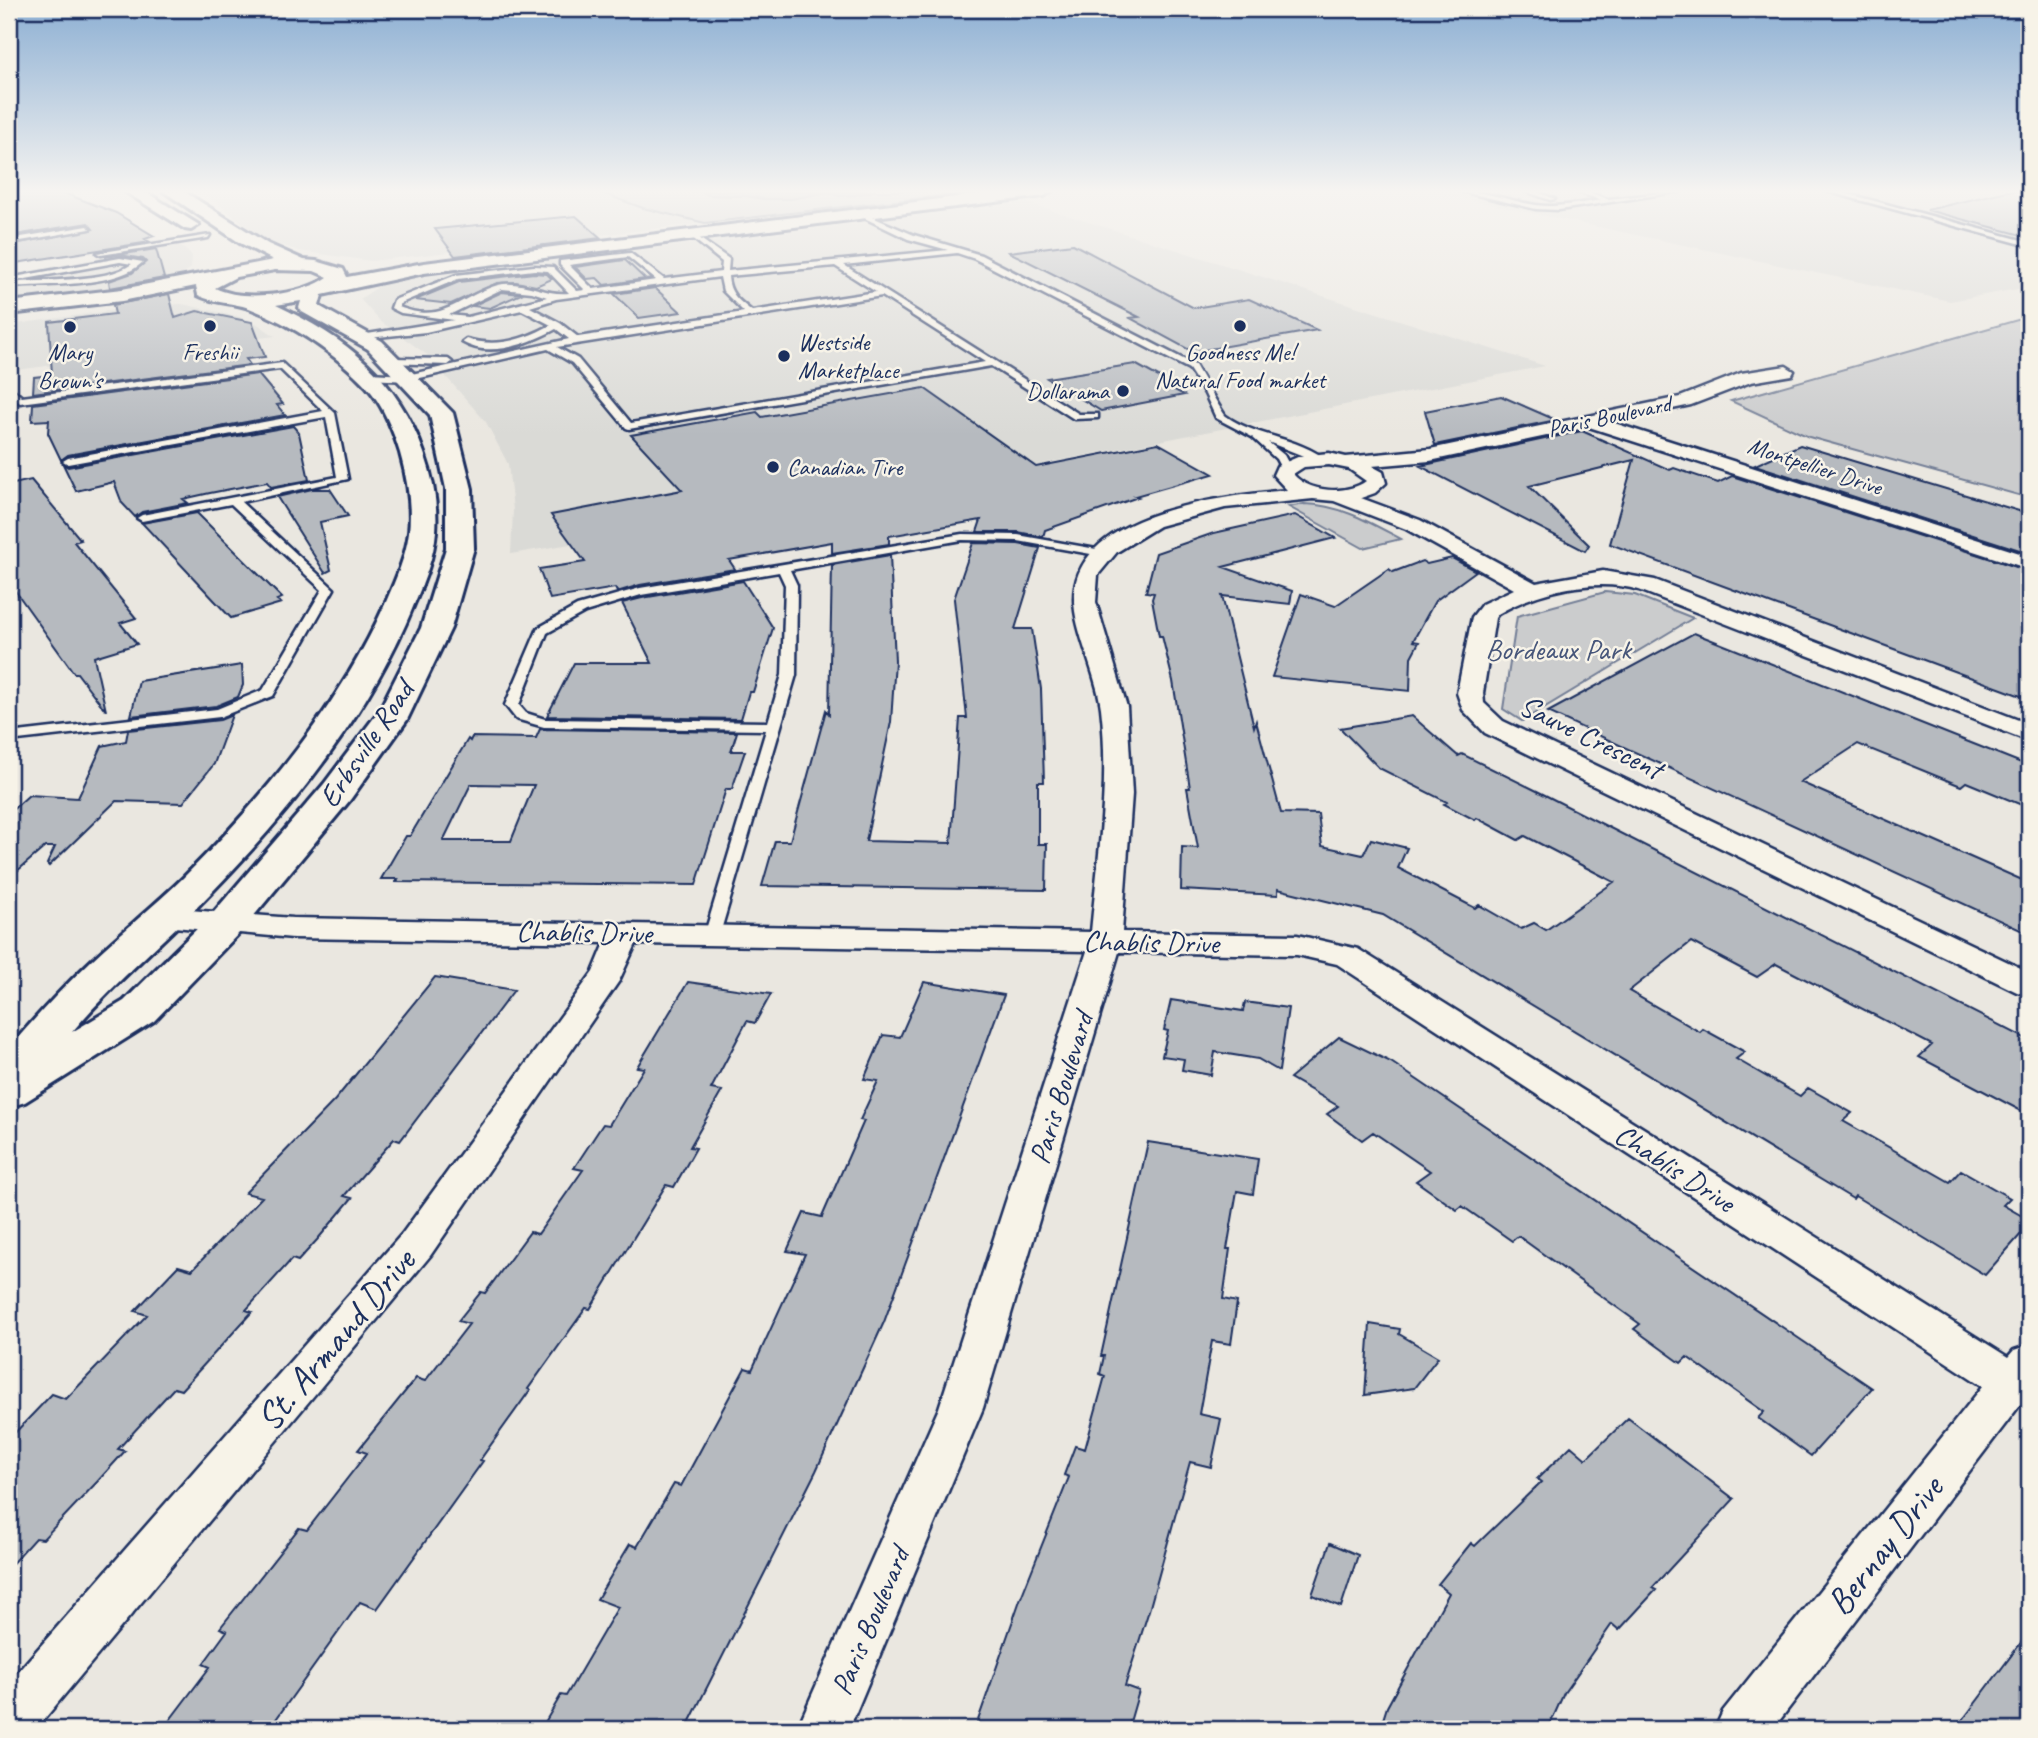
<svg xmlns="http://www.w3.org/2000/svg" width="2038" height="1738" viewBox="0 0 2038 1738" font-family="Caveat,sans-serif">
	<style>
		.built { fill: #dadad6 }
		.green { fill: #cbcccd; stroke: #737e96; stroke-width: 2 }
		.water { fill: #a3a8b4; stroke: #6d7892; stroke-width: 2 }
		.building { fill: #b6babf; stroke: #1b2f5e; stroke-width: 2; fill-rule: evenodd }
		.lines { fill: none; stroke-linecap: round; stroke-linejoin: round }
		.lane-casing { stroke: #1b2f5e; stroke-width: 5 }
		.street-casing { stroke: #1b2f5e; stroke-width: 5 }
		.secondary-casing { stroke: #1b2f5e; stroke-width: 6 }
		.lane { fill: #f7f3e8; fill-rule: evenodd }
		.street { fill: #f7f3e8; fill-rule: evenodd }
		.secondary { fill: #f7f3e8; fill-rule: evenodd }
		.poi-dot { fill: #1b2f5e; stroke: #f7f3e8; stroke-width: 2.5 }
		.labels { text-anchor: middle; stroke-width: 5; stroke-linejoin: round; paint-order: stroke }
		.far-poi-label { font-size: 24px; fill: #1b2f5e; stroke: #f7f3e8 }
		.far-street-label { font-size: 24px; fill: #1b2f5e; stroke: #f7f3e8 }
		.park-label { font-size: 30px; fill: #47567a; stroke: #f7f3e8 }
		.street-label { font-size: 30px; fill: #1b2f5e; stroke: #f7f3e8 }
		.near-street-label { font-size: 37px; fill: #1b2f5e; stroke: #f7f3e8 }
	</style>
	<rect width="100%" height="100%" fill="#eae7e0"/>
	<filter id="ink" filterUnits="userSpaceOnUse"><feTurbulence type="fractalNoise" baseFrequency=".0143" numOctaves="2"/><feDisplacementMap in="SourceGraphic" scale="14" xChannelSelector="R" yChannelSelector="G"/><feConvolveMatrix kernelMatrix="1 2 1 2 8 2 1 2 1" color-interpolation-filters="sRGB"/></filter>
	<g filter="url(#ink)">
		<!-- built -->
		<path class="built" d="M194,191H596L643,208L705,223L371,261L299,251L264,240L213,200Z
			M1427,191H2029V287L1950,301Z
			M1025,202L1545,366L974,477L511,554L513,510L508,464L486,422L426,354L380,321L360,299L385,282Z
			M178,243L192,256L191,268L180,276L122,289L9,302V275Z
			M182,304L237,316L256,323L275,336L9,371V325L143,306Z"/>
		<!-- green -->
		<path class="green" d="M596,191H701L708,195L746,196L764,199H791L828,192L839,196L874,191H981L705,223L643,208Z
			M2021,319L2029,320V498L1809,437L1731,401Z
			M1304,504C1341,505 1369,522 1401,539L1363,548L1289,507Z
			M1605,592L1635,595L1693,618L1522,721L1503,709L1517,616Z"/>
		<!-- water -->
		<path class="water" d="M701,191H874L856,195L839,196L828,192L791,199H764L746,196L708,195Z"/>
		<!-- building -->
		<path class="building" d="M9,191H59L116,213L154,236L145,239L150,242L9,264V245L93,229L88,223L9,236Z
			M2007,191H2029V237L1927,210Z
			M576,216L601,238L455,256L435,229Z
			M1073,244L1194,308L1249,299L1317,330L1193,352L1130,318L1139,317L1009,252Z
			M156,249L164,278L110,288L109,281L132,273L146,262L143,259L120,255L105,257Z
			M625,260L645,279L604,285L597,278L587,279L575,267Z
			M534,273L547,274L552,279L536,286L516,282L497,283L451,304L415,300L459,282Z
			M655,288L681,312L639,318L614,294Z
			M502,292L521,294L490,308L472,306Z
			M169,294L175,318L197,311L252,322L265,357L246,359L250,365L33,393L34,377L52,375L49,322L115,314L113,305Z
			M1135,364L1175,386L1169,387L1184,395L1101,411L1047,378Z
			M258,374L283,404L277,405L285,415L68,455L61,460L48,433L49,420L32,421L33,404Z
			M924,388L1036,467L1158,443L1213,474L1135,496L1138,497L1045,530L1043,537L1018,532H977L981,520L889,536V544L832,553V542L729,560L735,569L640,585L617,592L615,588L550,599L539,569L585,562L551,515L682,490L631,435L757,412L762,417Z
			M1501,396L1556,420L1435,445L1425,411Z
			M293,426L299,433L309,480L271,487L267,482L210,493L183,499L188,503L142,512L135,517L122,503L114,482L76,491L63,464L68,467Z
			M1582,431L1670,470L1674,468L1718,483L1732,476L2029,571V699L1610,544L1634,460L1529,486L1589,545L1585,551L1420,466Z
			M1800,445L2029,514V553L1755,465Z
			M31,480L81,540L74,542L136,618L120,623L137,644L94,657L106,711L77,673H74L9,582V485Z
			M312,489H330L348,516L320,522L331,570L325,573L277,497Z
			M197,513L282,598L277,600L281,603L231,618L142,523Z
			M1295,515L1335,538L1223,567L1292,591L1290,604L1222,596L1254,727L1256,721L1281,813L1318,814L1322,846L1363,855L1371,839L1407,848L1398,868L1475,908L1479,905L1521,929L1534,923L1546,930L1614,882L1525,836L1518,840L1477,818L1475,820L1444,804L1447,802L1379,768L1340,728L1412,716L1458,756L1462,754L1539,792L2029,1040V1115L1919,1057L1932,1045L1776,964L1757,977L1691,942L1629,991L1700,1032L1703,1029L1745,1052L1736,1059L1800,1096L1808,1088L1852,1113L1843,1121L1950,1182L1961,1170L2010,1198L2003,1205L2029,1220V1225L1985,1275L1855,1196L1853,1199L1383,915L1278,889V895L1181,890L1182,847L1198,848L1187,788H1190L1173,681L1162,636H1159L1152,599L1154,593L1146,592L1156,553L1214,533Z
			M973,543L1018,544L1040,548L1015,629H1032L1041,689L1044,782H1038V844H1047L1046,890L762,886L775,841H790L826,710L829,714L832,565L890,555L895,661L891,722L866,841L951,843L960,718H967L954,599Z
			M1452,558L1476,571L1435,601L1413,641L1419,642L1411,657L1410,691L1272,677L1301,594L1335,606L1389,569L1393,572L1422,561L1427,564Z
			M743,581L773,628L753,692H749L741,719L547,716L574,663H652L622,603L642,598Z
			M1694,633L2029,766V808L1966,782L1961,786L1858,744L1800,782L2029,883V934L1548,712Z
			M242,665L243,685L238,697L216,706L131,716L139,681Z
			M232,715L214,764L183,803L116,801L49,866L47,864L55,847H45L9,878V813L29,795L78,798L102,746L126,741L128,730L220,720Z
			M540,729L737,732L731,751H745L732,789H726L696,885L396,882L398,879H381L406,836H410L468,739L470,741L472,737L536,738ZM471,784L534,785L511,841H443Z
			M435,977L514,990L400,1141L394,1139L344,1196L352,1198L317,1240L298,1261L292,1259L246,1310L252,1312L181,1390L174,1388L118,1449L125,1451L97,1482L43,1539L35,1538L9,1567V1439L52,1394L66,1399L147,1315L135,1311L178,1266L192,1270L262,1197L245,1193L335,1100Z
			M688,982L771,994L755,1023L747,1021L711,1089L722,1091L690,1147L696,1148L674,1187L666,1185L590,1309L586,1308L528,1389L530,1390L480,1460L483,1461L377,1609L360,1602L269,1729H163L210,1667L203,1664L227,1631L220,1628L299,1528L307,1530L367,1453L358,1450L416,1378L425,1381L469,1324L458,1321L481,1292L485,1293L530,1232L538,1234L583,1170L574,1168L603,1124L609,1125L644,1068L637,1067Z
			M924,982L1004,995L884,1322L816,1471L686,1729H541L561,1695L566,1696L618,1607L597,1599L630,1544L637,1547L674,1484L681,1486L745,1368L752,1370L805,1254L787,1251L804,1213L822,1217L864,1121L860,1120L878,1081L864,1079L883,1035L900,1037Z
			M1171,1000L1243,1011L1245,1002L1288,1008L1279,1071L1258,1059L1215,1052L1211,1075L1182,1070L1184,1059L1162,1056L1168,1031L1164,1030Z
			M1339,1037L1391,1062L1872,1388L1811,1456L1758,1418L1764,1412L1687,1357L1681,1363L1634,1329L1640,1324L1518,1236L1512,1241L1462,1206L1457,1210L1416,1181L1430,1171L1373,1132L1362,1140L1327,1114L1338,1106L1290,1078Z
			M1148,1142L1258,1159L1253,1194L1237,1191L1227,1249H1230L1223,1299L1237,1302L1231,1344L1212,1341L1199,1414L1221,1419L1211,1467L1190,1462L1150,1607L1125,1686L1139,1691L1128,1729H975L1020,1600L1069,1477L1064,1475L1075,1446L1085,1449L1105,1376L1100,1374L1104,1356H1101Z
			M1370,1324L1400,1329L1399,1334L1438,1357L1414,1388L1365,1395Z
			M1628,1418L1734,1499L1652,1588L1656,1590L1619,1630L1612,1624L1564,1693L1548,1729H1380L1387,1707L1449,1593L1438,1584L1471,1543L1475,1546L1541,1482L1537,1479L1571,1446L1586,1459Z
			M1330,1543L1358,1555L1341,1607L1312,1595Z
			M2029,1632V1729H1956Z"/>
		<g class="lines">
			<!-- lane casing -->
			<g class="lane-casing">
				<path id="lane" d="M1460,191C1486,191 1510,201 1536,205C1558,208 1580,203 1601,200L1574,191H1585L1608,199L1682,191L1559,210L1536,209Z
					M1525,191H1535L1555,199L1550,200Z
					M1826,191H1837L2029,242V246Z
					M858,211L914,235L981,255L1195,365C1200,373 1223,414 1226,416C1255,437 1297,437 1325,459L1316,461L1268,442L1284,455L1291,468L1282,470L1276,459L1252,437L1216,418L1205,394L1189,369L975,259L957,253L844,265L1079,414H1098V418L1074,419L991,366L629,429L626,428L572,363L548,349L407,381L369,379L365,376L369,373L407,375L569,339L556,329C530,343 490,359 462,342L466,339C497,348 523,340 551,325L522,310L426,332L359,339L355,336L454,320L401,313L391,308L394,300L456,275L534,266L553,267L577,291L585,290L560,265V261L630,253L664,279L721,272L722,262L690,236L692,233L729,259L728,271L948,250L908,239L856,214ZM628,257L656,280L593,289L569,265ZM835,266L876,292L752,311C739,301 729,294 728,276ZM534,270L548,271L569,293C546,296 521,279 498,285C459,296 445,325 399,307L401,303L458,279ZM720,277L723,291L744,312L578,337L560,323L530,307L556,299ZM502,289L532,292L547,297L468,317L449,315ZM882,296L985,362L631,423L578,359L557,347Z
					M88,226L90,229L9,243V239Z
					M210,235L208,238L101,255L97,253Z
					M120,258L143,262C116,288 45,284 9,287V283C42,279 106,283 132,264L120,262L9,282V278Z
					M391,358L448,359L452,362L448,365L388,363V359Z
					M282,363L335,413L348,479L241,502L334,589L273,696L220,717L9,741V733L217,709L263,690L322,590L231,504L142,521L137,518L142,515L337,477L326,417L68,464L63,461L68,458L323,411L280,369L20,403L9,394V386L22,397Z
					M962,534L1018,535L1102,550L1108,553L1102,556L1018,541L962,540L790,570L797,585L796,675L719,937L713,938L705,933L766,730L544,727L516,719L505,705L538,628L577,606L640,588ZM779,572L785,585L782,675L768,722L545,719L526,713L519,705L547,633L585,612L641,595Z"/>
			</g>
			<!-- street casing -->
			<g class="street-casing">
				<path id="street" d="M1786,366L1794,371L1792,375L1751,382L1691,405L1611,422L2029,556V569L1589,427L1430,461L1372,466L1383,472L1386,483L1375,493L1361,498L1420,520L1536,583L1603,571L1655,580L2029,724V741L1639,590C1595,577 1536,591 1498,614L1495,618L1483,693L1484,703L1503,721L2029,972V996L2017,992L1485,733L1463,710L1457,693L1472,617L1482,604L1514,589L1406,529L1334,501L1313,499L1225,508L1159,526L1117,552L1098,575L1096,602L1127,707L1132,794L1122,932L1297,935L1358,949L2008,1357L2014,1350L2029,1345V1393L1773,1729H1715L1723,1711L1983,1386L1337,964L1297,955L1119,952L983,1408L849,1729H797L939,1408L1087,951L636,944L619,981L430,1256L36,1729H9V1682L402,1234L593,972L605,943L293,938L163,926L152,924L148,917L152,910L163,908L293,918L1091,932C1098,858 1110,782 1101,708C1097,675 1074,630 1074,599C1074,512 1222,496 1287,490L1273,475L1277,466L1300,456L1329,453L1346,457L1430,449L1680,397L1741,373ZM1329,465L1349,469L1366,481C1347,495 1309,493 1293,474L1304,467Z"/>
			</g>
			<!-- secondary casing -->
			<g class="secondary-casing">
				<path id="secondary" d="M124,191H144L199,225L191,230L185,229Z
					M163,191H183L268,244L304,260L316,261L343,269L347,277L424,263L1004,191H1052L1044,196L424,273L322,295L319,306L382,341L453,413L472,489L474,548L451,628L407,720L350,800L242,930L154,1021L25,1102L9,1107V1048C36,1017 63,987 92,960C122,932 154,906 183,878C263,798 340,706 386,602C396,579 406,556 409,532C412,505 407,478 400,453C393,430 383,405 367,387C336,354 292,324 249,308C232,302 215,304 198,295L196,286L122,301L9,314V302L122,289L273,260L240,243ZM275,270L314,271L328,277C304,295 242,302 215,288L236,277ZM301,301L299,308L302,312L368,349L430,415L446,489V548L421,628L379,711L324,784L214,912L124,1001L72,1032C114,982 165,941 210,894C292,810 371,712 415,602C425,579 434,556 436,531C438,505 433,478 424,453C398,378 346,338 276,305Z"/>
			</g>
			<!-- lane -->
			<use href="#lane" class="lane"/>
			<!-- street -->
			<use href="#street" class="street"/>
			<!-- secondary -->
			<use href="#secondary" class="secondary"/>
		</g>
	</g>
	<!-- sky -->
	<linearGradient id="sky" x2="0" y2="1"><stop stop-color="#8cafd3"/><stop offset="0.44" stop-color="#f6f4f1"/><stop offset="1" stop-color="#f6f4f1" stop-opacity="0"/></linearGradient>
	<rect width="2038" height="435" fill="url(#sky)"/>
	<!-- markers -->
	<g class="poi-dot">
		<circle cx="210" cy="326" r="7"/>
		<circle cx="1240" cy="326" r="7"/>
		<circle cx="70" cy="327" r="7"/>
		<circle cx="784" cy="356" r="7"/>
		<circle cx="1123" cy="391" r="7"/>
		<circle cx="773" cy="467" r="7"/>
	</g>
	<g class="labels">
		<!-- far-poi labels -->
		<g class="far-poi-label">
			<text x="798" y="350" text-anchor="start">Westside<tspan x="798" dy="28">Marketplace</tspan></text>
			<text x="70" y="360">Mary<tspan x="70" dy="28">Brown's</tspan></text>
			<text x="210" y="360">Freshii</text>
			<text x="1240" y="360">Goodness Me!<tspan x="1240" dy="28">Natural Food market</tspan></text>
			<text x="1109" y="399" text-anchor="end">Dollarama</text>
			<text x="787" y="475" text-anchor="start">Canadian Tire</text>
		</g>
		<!-- far-street labels -->
		<g class="far-street-label">
			<text transform="translate(1609 416) rotate(-12)" y="8">Paris Boulevard</text>
			<text transform="translate(1815 466) rotate(18)" y="8">Montpellier Drive</text>
		</g>
		<!-- park labels -->
		<g class="park-label">
			<text x="1558" y="659">Bordeaux Park</text>
		</g>
		<!-- street labels -->
		<g class="street-label">
			<text transform="translate(1591 737) rotate(26)" y="10">Sauve Crescent</text>
			<text transform="translate(366 744) rotate(-56)" y="10">Erbsville Road</text>
			<text transform="translate(584 932) rotate(1)" y="10">Chablis Drive</text>
			<text transform="translate(1151 942) rotate(1)" y="10">Chablis Drive</text>
			<text transform="translate(1061 1088) rotate(-73)" y="10">Paris Boulevard</text>
			<text transform="translate(1675 1168) rotate(33)" y="10">Chablis Drive</text>
			<text transform="translate(870 1621) rotate(-67)" y="10">Paris Boulevard</text>
		</g>
		<!-- near-street labels -->
		<g class="near-street-label">
			<text transform="translate(335 1339) rotate(-50)" y="13">St. Armand Drive</text>
			<text transform="translate(1884 1545) rotate(-52)" y="13">Bernay Drive</text>
		</g>
	</g>
	<!-- margin -->
	<rect width="2038" height="1738" fill="none" stroke="#f7f3e8" stroke-width="35"/>
	<rect x="18" y="18" width="2003" height="1703" fill="none" stroke="#1b2f5e" stroke-width="2.5" filter="url(#ink)"/>
</svg>
